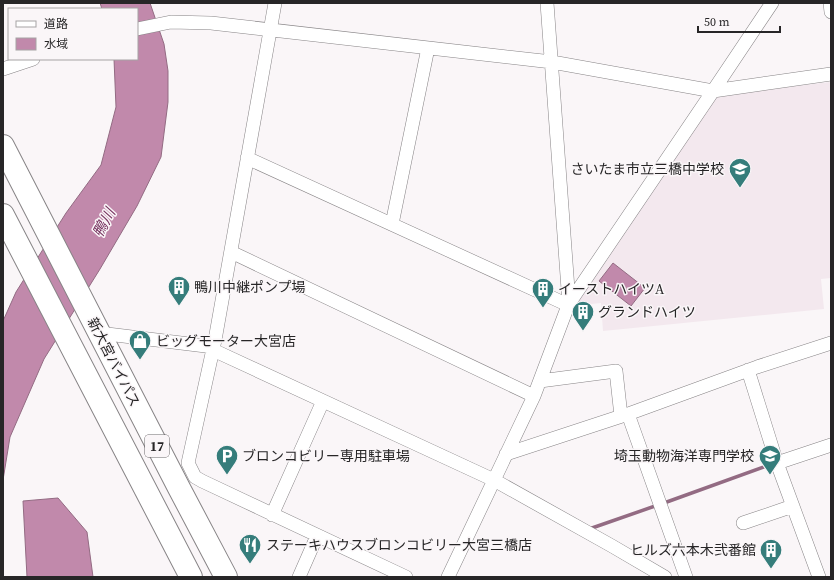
<svg xmlns="http://www.w3.org/2000/svg" width="834" height="580" viewBox="0 0 834 580" font-family="'Source Serif 4','Noto Sans JP',serif">
	<style>
		.built { fill: #f3e8ee }
		.water { fill: #c189ab; stroke: #936b83 }
		.lines { fill: none; stroke-linecap: round; stroke-linejoin: round }
		.stream { stroke: #936b83; stroke-width: 3.5 }
		.street-casing { stroke: #878486; stroke-width: 14 }
		.highway-casing { stroke: #878486; stroke-width: 24 }
		.street { stroke: #fff; stroke-width: 13 }
		.highway { stroke: #fff; stroke-width: 22 }
		.labels { text-anchor: middle; stroke-width: 3; stroke-linejoin: round; paint-order: stroke }
		.shield { fill: #faf6f8; stroke: #666466; stroke-width: 1 }
		.shield-label { font-size: 13px; font-weight: bold; fill: #272627 }
		.poi-label { font-size: 14px; fill: #272627; stroke: #faf6f8; text-anchor: start }
		.street-label { font-size: 14px; fill: #272627; stroke: #faf6f8 }
		.water-label { font-size: 15px; font-style: italic; fill: #76325f; stroke: #faf6f8 }
	</style>
	<rect width="100%" height="100%" fill="#faf6f8"/>
	<!-- built -->
	<path class="built" d="M831,82V278L821,279L824,309L603,331L601,303L571,306L710,100L723,94Z"/>
	<!-- water -->
	<path class="water" d="M100,3H150L164,44L168,71V102L161,157L137,206L100,269L44,359L10,437L3,480V321L16,292L66,213L101,165L116,107L114,59H137V9H102Z
		M613,263L645,288L631,306L599,281Z
		M58,498L87,532L93,577H27L23,501Z"/>
	<g class="lines">
		<!-- stream -->
		<path class="stream" d="M664,503L772,464
			M592,528L658,505"/>
		<!-- street casing -->
		<g class="street-casing">
			<path id="street" d="M275,3L215,340L188,463L195,477L202,481L406,577
				M830,3L831,12
				M137,29L171,22L211,23L552,62L713,91L831,74
				M3,69L33,59
				M247,158L568,305L713,91L772,3
				M392,224L428,48
				M231,252L534,396
				M99,333L214,347
				M213,350L494,480L612,546L665,577
				M748,370L777,463L819,577
				M540,381L616,371L621,416
				M628,414L686,577
				M506,454L628,414L757,367L831,343
				M777,463L831,445
				M272,515L323,401
				M743,523L793,506
				M299,577L317,536
				M448,577L534,396L569,303L547,3"/>
		</g>
		<!-- highway casing -->
		<g class="highway-casing">
			<path id="highway" d="M3,146L179,488L226,577
				M3,215L191,577"/>
		</g>
		<!-- street -->
		<use href="#street" class="street"/>
		<!-- highway -->
		<use href="#highway" class="highway"/>
	</g>
	<!-- icons -->
	<defs>
		<g id="school-pin" transform="scale(1.15)"><path d="M0 17L-7.5 6A9.5 9.5 0 1 1 7.5 6Z" fill="#357d7b" stroke="#faf6f8"/><path d="M0-5L7-2L0 1L-7-2ZM-4 1L0 2.5L4 1V4Q0 6-4 4Z" fill="#fff"/></g>
		<g id="building-pin" transform="scale(1.15)"><path d="M0 17L-7.5 6A9.5 9.5 0 1 1 7.5 6Z" fill="#357d7b" stroke="#faf6f8"/><path d="M-4-6H4V6H1V3H-1V6H-4ZM-2.5-4.3h1.7v1.8h-1.7ZM.8-4.3h1.7v1.8H.8ZM-2.5-1h1.7V.8h-1.7ZM.8-1h1.7V.8H.8Z" fill="#fff"/></g>
		<g id="shop-pin" transform="scale(1.15)"><path d="M0 17L-7.5 6A9.5 9.5 0 1 1 7.5 6Z" fill="#357d7b" stroke="#faf6f8"/><path d="M-5-2.5h2.3a2.7 3.5 0 0 1 5.4 0H5L5.5 6h-11ZM-1.5-2.5h3a1.5 2.3 0 0 0-3 0Z" fill="#fff"/></g>
		<g id="parking-pin" transform="scale(1.15)"><path d="M0 17L-7.5 6A9.5 9.5 0 1 1 7.5 6Z" fill="#357d7b" stroke="#faf6f8"/><path d="M-3.5-5.5H1a3.5 3.5 0 0 1 0 7H-1V5.5H-3.5ZM-1-3.4V-.6H.8a1.4 1.4 0 0 0 0-2.8Z" fill="#fff"/></g>
		<g id="university-pin" transform="scale(1.15)"><path d="M0 17L-7.5 6A9.5 9.5 0 1 1 7.5 6Z" fill="#357d7b" stroke="#faf6f8"/><path d="M0-5L7-2L0 1L-7-2ZM-4 1L0 2.5L4 1V4Q0 6-4 4Z" fill="#fff"/></g>
		<g id="restaurant-pin" transform="scale(1.15)"><path d="M0 17L-7.5 6A9.5 9.5 0 1 1 7.5 6Z" fill="#357d7b" stroke="#faf6f8"/><path d="M-5-6h1v4h1v-4h1v4h1v-4h1v5L-1.5 .5V6h-2V.5L-5-1ZM5-6V6H3V1.5H1.5Q1.5-4 5-6Z" fill="#fff"/></g>
	</defs>
	<g fill-rule="evenodd">
		<use href="#school-pin" x="740" y="169"/>
		<use href="#building-pin" x="179" y="287"/>
		<use href="#building-pin" x="543" y="289"/>
		<use href="#building-pin" x="583" y="312"/>
		<use href="#shop-pin" x="140" y="341"/>
		<use href="#parking-pin" x="227" y="456"/>
		<use href="#university-pin" x="770" y="456"/>
		<use href="#restaurant-pin" x="250" y="545"/>
		<use href="#building-pin" x="771" y="550"/>
	</g>
	<g class="labels">
		<!-- shield labels -->
		<rect class="shield" x="145" y="435" width="24" height="22" rx="3"/>
		<g class="shield-label">
			<text x="157" y="451">17</text>
		</g>
		<!-- poi labels -->
		<g class="poi-label">
			<text x="724" y="174" text-anchor="end">さいたま市立三橋中学校</text>
			<text x="194" y="292">鴨川中継ポンプ場</text>
			<text x="558" y="294">イーストハイツA</text>
			<text x="598" y="317">グランドハイツ</text>
			<text x="156" y="346">ビッグモーター大宮店</text>
			<text x="242" y="461">ブロンコビリー専用駐車場</text>
			<text x="754" y="461" text-anchor="end">埼玉動物海洋専門学校</text>
			<text x="266" y="550">ステーキハウスブロンコビリー大宮三橋店</text>
			<text x="756" y="555" text-anchor="end">ヒルズ六本木弐番館</text>
		</g>
		<!-- street labels -->
		<g class="street-label">
			<text transform="translate(114 362) rotate(63)" y="5">新大宮バイパス</text>
		</g>
		<!-- water labels -->
		<g class="water-label">
			<text transform="translate(104 223) rotate(-62)" y="5">鴨川</text>
		</g>
	</g>
	<!-- border -->
	<rect width="834" height="580" fill="none" stroke="#272627" stroke-width="8"/>
	<!-- legend -->
	<rect x="8" y="8" width="130" height="52" fill="#faf6f8" stroke="#a6a3a4"/>
	<rect x="16" y="21" width="20" height="6" fill="#ffffff" stroke="#a6a3a4"/>
	<text x="44" y="28" font-size="12" fill="#272627">道路</text>
	<rect x="16" y="38" width="20" height="12" fill="#c189ab" stroke="#a6a3a4"/>
	<text x="44" y="48" font-size="12" fill="#272627">水域</text>
	<!-- scale -->
	<path d="M698 26v6h82v-6" fill="none" stroke="#272627" stroke-width="2"/>
	<text x="704" y="26" font-size="12" fill="#272627" stroke="#faf6f8" stroke-width="3" paint-order="stroke">50 m</text>
</svg>
